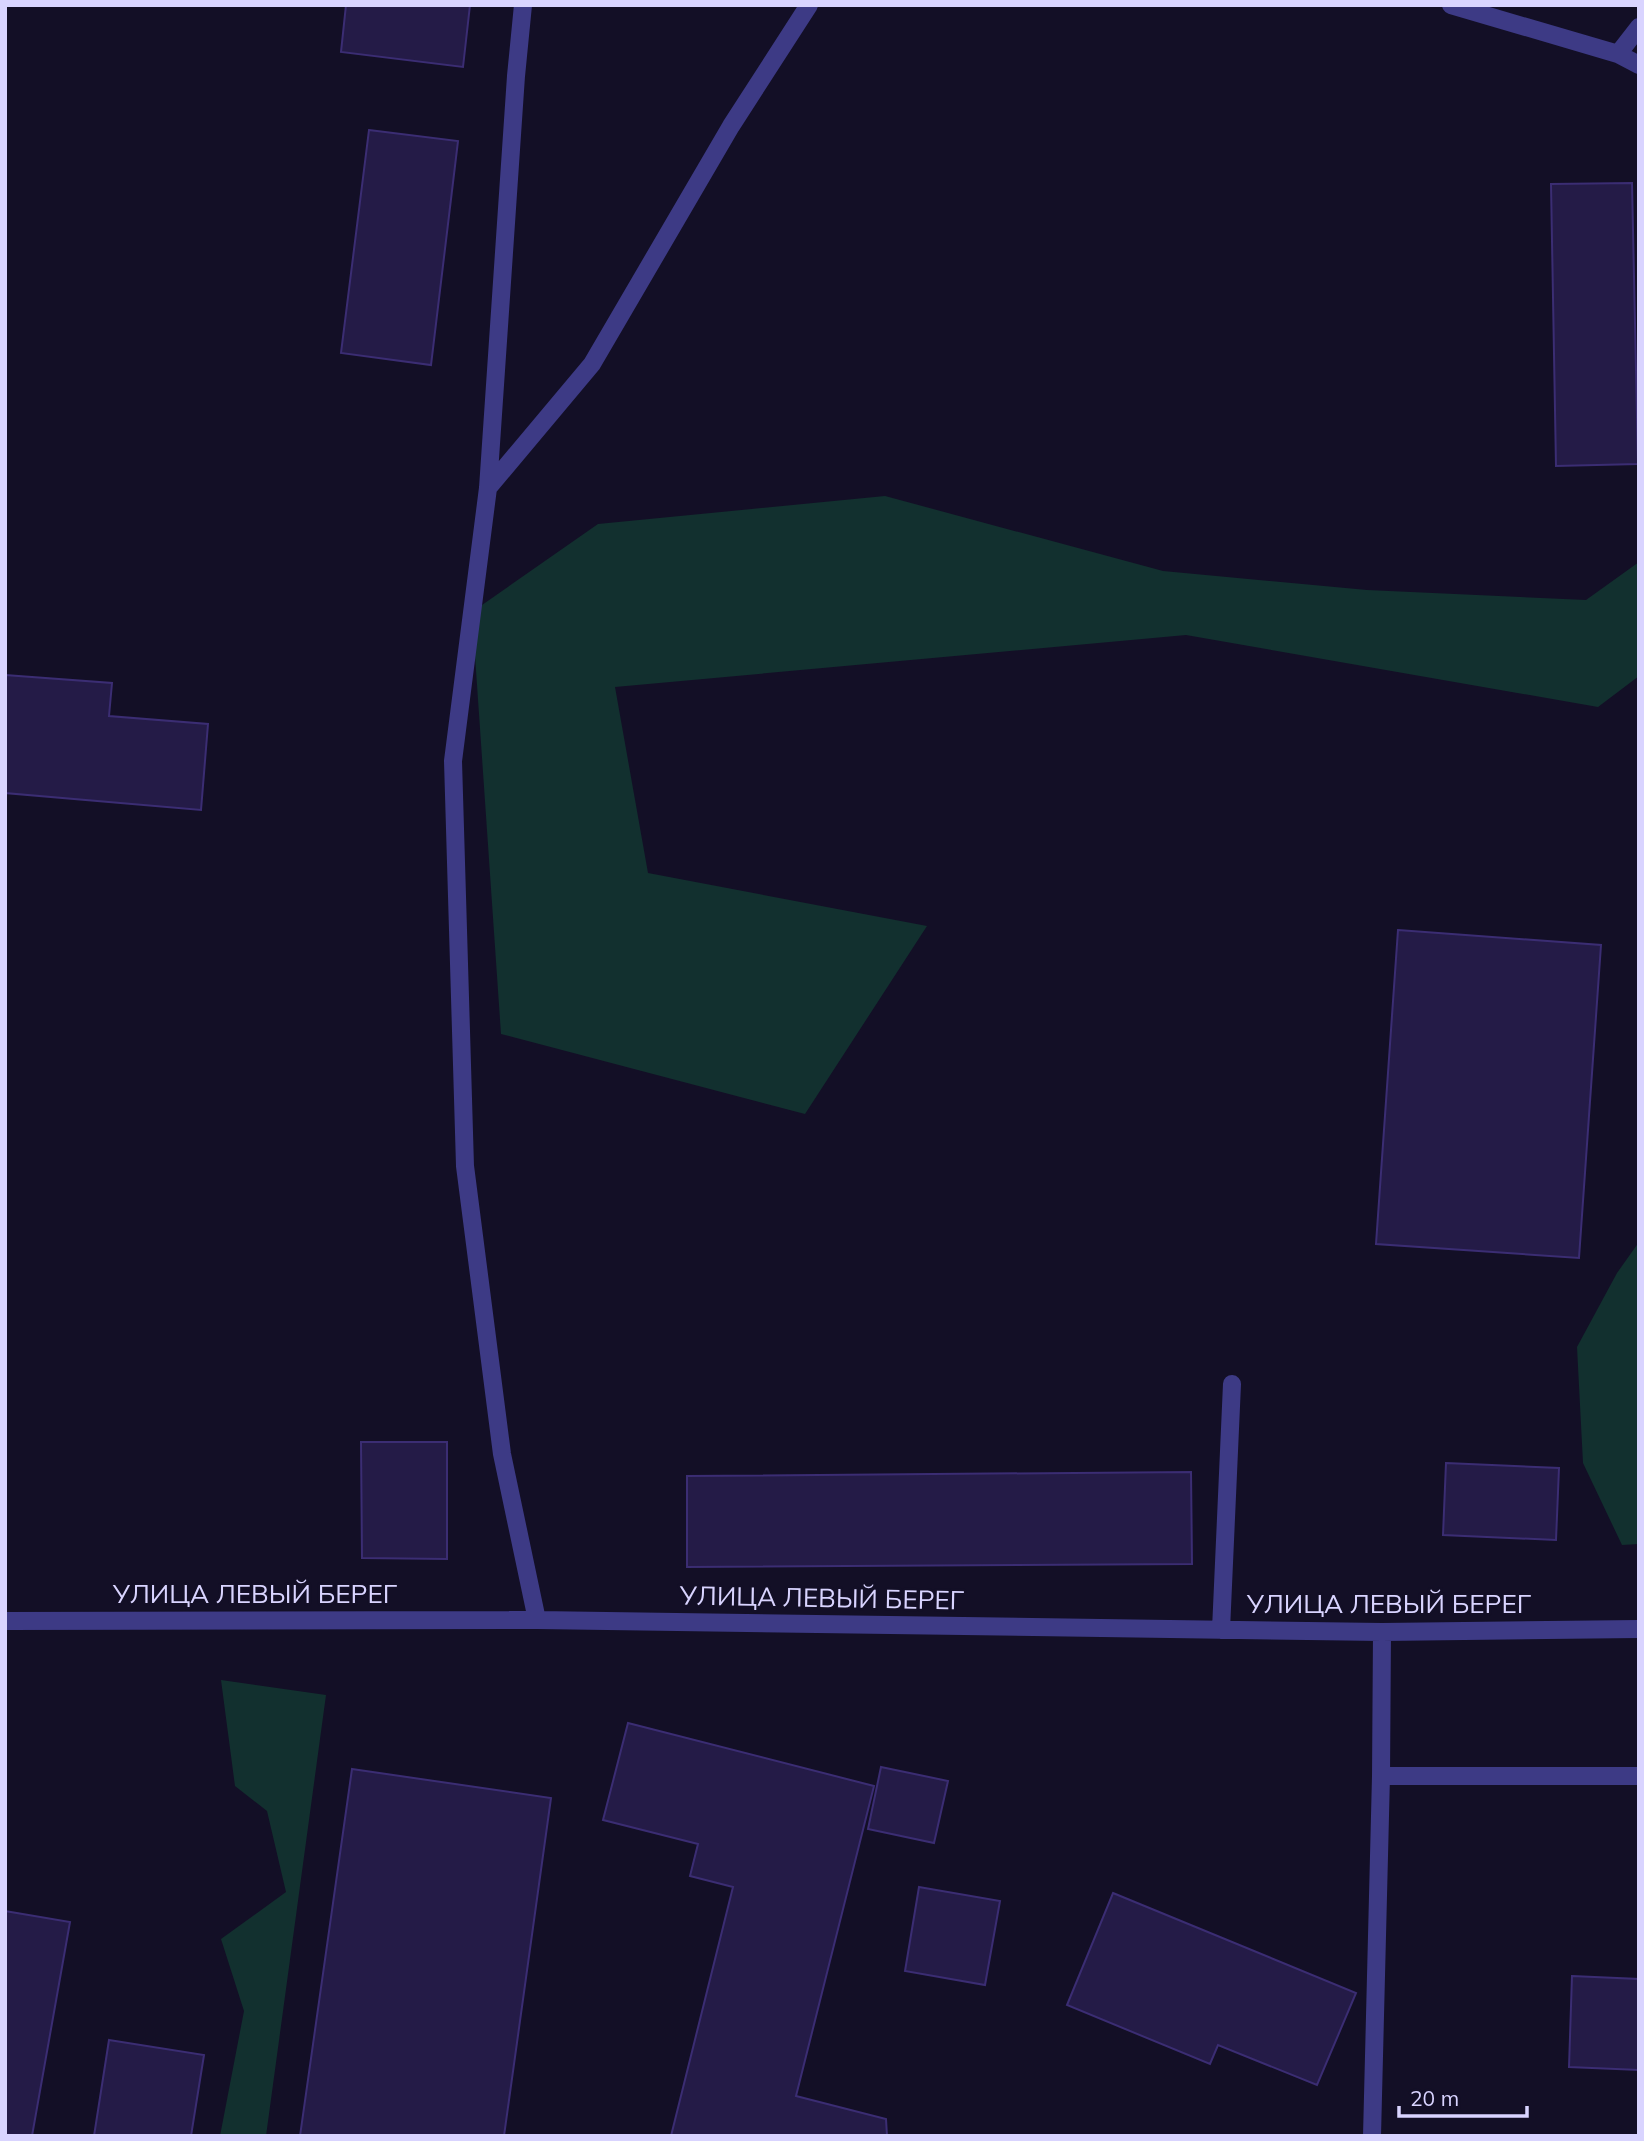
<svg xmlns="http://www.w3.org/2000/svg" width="1644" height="2141" viewBox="0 0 1644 2141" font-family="Mulish,sans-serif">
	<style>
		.green { fill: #12302f }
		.building { fill: #241b47; stroke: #3b2d73; stroke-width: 2 }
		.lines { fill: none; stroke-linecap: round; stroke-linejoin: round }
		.minor { stroke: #3d3a85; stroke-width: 18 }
		.labels { text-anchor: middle; stroke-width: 5; stroke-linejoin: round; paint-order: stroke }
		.street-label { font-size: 26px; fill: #d9d4ff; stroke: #130f26 }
	</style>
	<rect width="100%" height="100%" fill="#130f26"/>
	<!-- green -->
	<path class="green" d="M885,496L1163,571L1367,590L1586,600L1639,562V676L1598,707L1186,635L615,687L648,873L927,926L805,1114L501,1034L472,612L598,524Z
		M1639,1242V1544L1622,1545L1583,1463L1577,1347L1617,1273Z
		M221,1680L326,1695L266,2136H220L244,2011L221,1939L286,1892L267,1811L235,1786Z"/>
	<!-- building -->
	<path class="building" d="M346,5H470L463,67L341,52Z
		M369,130L458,141L431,365L341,353Z
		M1632,183L1638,464L1556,466L1551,184Z
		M5,675L112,683L109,716L208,724L201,810L5,793Z
		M1398,930L1601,945L1579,1258L1376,1244Z
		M361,1442H447V1559L362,1558Z
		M1446,1463L1559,1468L1556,1540L1443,1535Z
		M1191,1472L1192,1564L687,1567V1476Z
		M628,1723L874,1786L796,2096L886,2119L887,2136H671L733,1887L690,1876L698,1844L603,1820Z
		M881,1767L948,1781L934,1843L868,1829Z
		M352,1769L551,1798L504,2136H300Z
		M919,1887L1000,1901L985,1985L905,1971Z
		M1113,1893L1356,1993L1317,2085L1218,2045L1210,2064L1067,2005Z
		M5,1911L70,1922L32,2136H5Z
		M1572,1976L1639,1979V2070L1569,2067Z
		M109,2040L204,2055L191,2136H94Z"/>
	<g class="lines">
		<!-- minor -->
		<path class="minor" d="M523,5L516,76L488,488L453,761L465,1166L502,1454L537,1620
			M1451,5L1618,54L1639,65
			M1618,54L1639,27
			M488,488L592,364L731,126L809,5
			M5,1621L537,1620L1382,1632L1639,1629
			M1221,1630L1232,1384
			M1381,1776H1639
			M1372,2136L1381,1776L1382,1632"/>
	</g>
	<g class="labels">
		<!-- street labels -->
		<g class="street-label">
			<text x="255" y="1603">УЛИЦА ЛЕВЫЙ БЕРЕГ</text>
			<text transform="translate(822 1598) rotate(1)" y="9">УЛИЦА ЛЕВЫЙ БЕРЕГ</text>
			<text x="1389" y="1613">УЛИЦА ЛЕВЫЙ БЕРЕГ</text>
		</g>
	</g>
	<!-- border -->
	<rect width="1644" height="2141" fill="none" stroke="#d9d4ff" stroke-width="14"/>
	<!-- scale -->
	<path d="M1399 2106v10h128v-10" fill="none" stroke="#d9d4ff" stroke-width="3.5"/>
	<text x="1410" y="2106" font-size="21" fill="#d9d4ff" stroke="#130f26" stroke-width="5" paint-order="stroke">20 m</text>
</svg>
